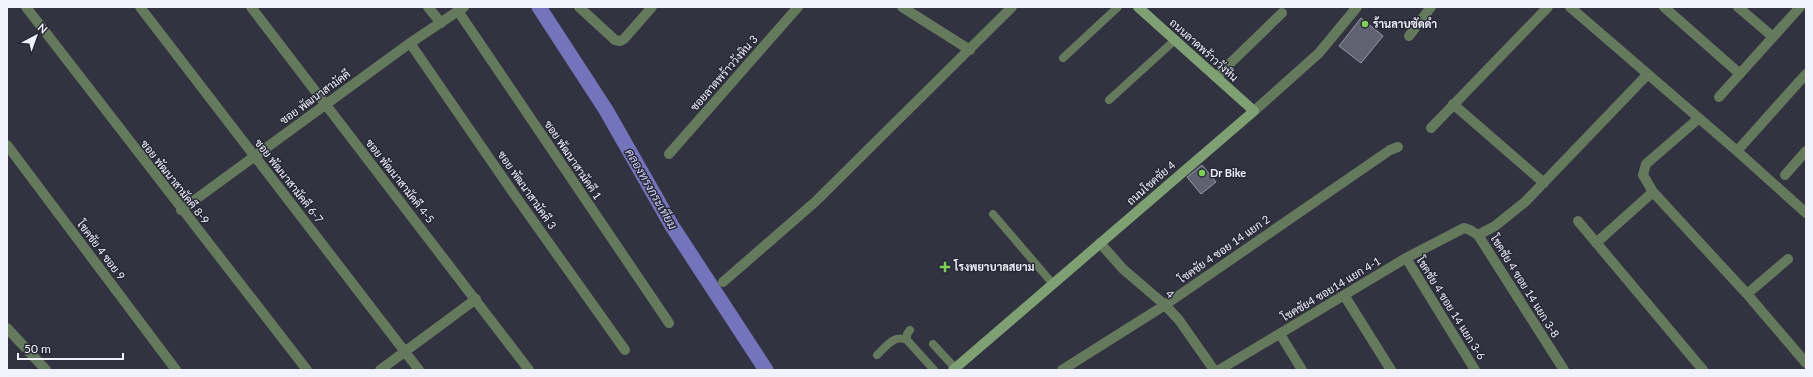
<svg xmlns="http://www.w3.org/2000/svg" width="1813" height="377" viewBox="0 0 1813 377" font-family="Lato,Sarabun,sans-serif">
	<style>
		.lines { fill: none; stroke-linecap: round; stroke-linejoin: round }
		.canal { stroke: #7374bb; stroke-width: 15 }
		.building { fill: #606171; stroke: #9697a8 }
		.service { stroke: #65795d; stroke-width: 8 }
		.minor { stroke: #65795d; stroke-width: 10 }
		.tertiary { stroke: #65795d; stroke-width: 10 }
		.secondary { stroke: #7fa073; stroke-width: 10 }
		.poi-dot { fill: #7bd156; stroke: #282936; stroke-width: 1.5 }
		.labels { text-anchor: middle; stroke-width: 3; stroke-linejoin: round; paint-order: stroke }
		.poi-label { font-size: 11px; font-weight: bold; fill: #f1f2fb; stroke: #282936; text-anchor: start }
		.street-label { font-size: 11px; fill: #f1f2fb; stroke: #282936 }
		.water-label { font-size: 12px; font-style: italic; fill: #cccff7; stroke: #282936 }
	</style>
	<rect width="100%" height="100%" fill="#323341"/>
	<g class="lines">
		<!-- canal -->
		<path class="canal" d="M539,7L606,110L672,226L766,370"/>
	</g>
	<!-- building -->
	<path class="building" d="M1361,18L1383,36L1361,63L1339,46Z
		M1202,165L1216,182L1201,194L1187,177Z"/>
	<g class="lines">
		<!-- service -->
		<path class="service" d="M1063,58L1118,7
			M1109,100L1175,40
			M993,214L1053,284
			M907,340V334L910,330
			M933,344L955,368
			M877,355C886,347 894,334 907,340L934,370"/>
		<!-- minor -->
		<path class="minor" d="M26,7L307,370
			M140,7L419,370
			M251,7L529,370
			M428,7L441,23
			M579,7L615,40L620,41L624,39L652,7
			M902,7L970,50
			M1570,7L1737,151L1806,213
			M1664,7L1740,74
			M1738,7L1773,37
			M458,11L669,323
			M1409,36L1431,7
			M410,43L514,194L625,350
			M1216,77L1282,13
			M1719,97L1800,7
			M1453,104L1544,183
			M1698,119L1646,164L1643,175L1653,192L1747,294L1806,363
			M1431,128L1548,7
			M7,145L176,370
			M1737,151L1806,74
			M669,154L798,7
			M1785,175L1806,151
			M181,210L410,43L464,7
			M1578,221L1703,370
			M1478,235L1495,226L1525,202L1647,75
			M1100,243L1123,269L1165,305L1179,320L1214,370
			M1596,243L1653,192
			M1406,258L1475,370
			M723,282L815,202L1012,7
			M1747,294L1788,259
			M1344,295L1391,370
			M7,328L46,370
			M1280,334L1302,370
			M380,370L476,299
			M1062,370L1165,305L1390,150L1398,147
			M1219,370L1406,258L1464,228L1470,230L1478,235L1564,370"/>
		<!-- tertiary -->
		<path class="tertiary" d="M1254,111L1319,53L1357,7"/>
		<!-- secondary -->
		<path class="secondary" d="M953,370L1254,111L1138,7"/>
	</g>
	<!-- markers -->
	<g class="poi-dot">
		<circle cx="1365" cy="24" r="4"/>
		<circle cx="1202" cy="173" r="4"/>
		<path d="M943 261h4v4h4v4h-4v4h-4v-4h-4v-4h4z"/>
	</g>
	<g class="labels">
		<!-- poi labels -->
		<g class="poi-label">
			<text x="1373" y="28">ร้านลาบซัดดำ</text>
			<text x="1210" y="177">Dr Bike</text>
			<text x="954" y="271">โรงพยาบาลสยาม</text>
		</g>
		<!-- street labels -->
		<g class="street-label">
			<text transform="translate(1204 50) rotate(42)" y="4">ถนนลาดพร้าววังหิน</text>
			<text transform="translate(724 73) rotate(-49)" y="4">ซอยลาดพร้าววังหิน 3</text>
			<text transform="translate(315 97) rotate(-36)" y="4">ซอย พัฒนาสามัคคี</text>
			<text transform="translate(573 160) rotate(56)" y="4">ซอย พัฒนาสามัคคี 1</text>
			<text transform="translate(289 181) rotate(52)" y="4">ซอย พัฒนาสามัคคี 6-7</text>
			<text transform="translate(400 181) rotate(52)" y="4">ซอย พัฒนาสามัคคี 4-5</text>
			<text transform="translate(175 182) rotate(52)" y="4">ซอย พัฒนาสามัคคี 8-9</text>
			<text transform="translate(1151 183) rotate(-41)" y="4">ถนนโชคชัย 4</text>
			<text transform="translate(527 190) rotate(55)" y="4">ซอย พัฒนาสามัคคี 3</text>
			<text transform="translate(1224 249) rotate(-35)" y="4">โชคชัย 4 ซอย 14 แยก 2</text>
			<text transform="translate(101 250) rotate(53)" y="4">โชคชัย 4 ซอย 9</text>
			<text transform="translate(1525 286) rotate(58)" y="4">โชคชัย 4 ซอย 14 แยก 3-8</text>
			<text transform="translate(1331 289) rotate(-31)" y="4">โชคชัย4 ซอย14 แยก 4-1</text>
			<text transform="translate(1170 294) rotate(43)" y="4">4</text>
			<text transform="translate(1451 308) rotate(58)" y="4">โชคชัย 4 ซอย 14 แยก 3-6</text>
		</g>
		<!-- water labels -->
		<g class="water-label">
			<text transform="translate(651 189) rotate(60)" y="4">คลองทรงกระเทียม</text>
		</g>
	</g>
	<!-- border -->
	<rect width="1813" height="377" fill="none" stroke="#f1f2fb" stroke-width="16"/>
	<!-- north arrow -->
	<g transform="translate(36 36) rotate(41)" stroke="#282936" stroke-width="3" paint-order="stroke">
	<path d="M0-3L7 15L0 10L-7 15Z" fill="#f1f2fb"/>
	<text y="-6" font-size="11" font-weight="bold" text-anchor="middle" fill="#f1f2fb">N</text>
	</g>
	<!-- scale -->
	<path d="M18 353v6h105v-6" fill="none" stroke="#f1f2fb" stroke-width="2"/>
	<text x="24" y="353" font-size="12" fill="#f1f2fb" stroke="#282936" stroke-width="3" paint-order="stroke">50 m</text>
</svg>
